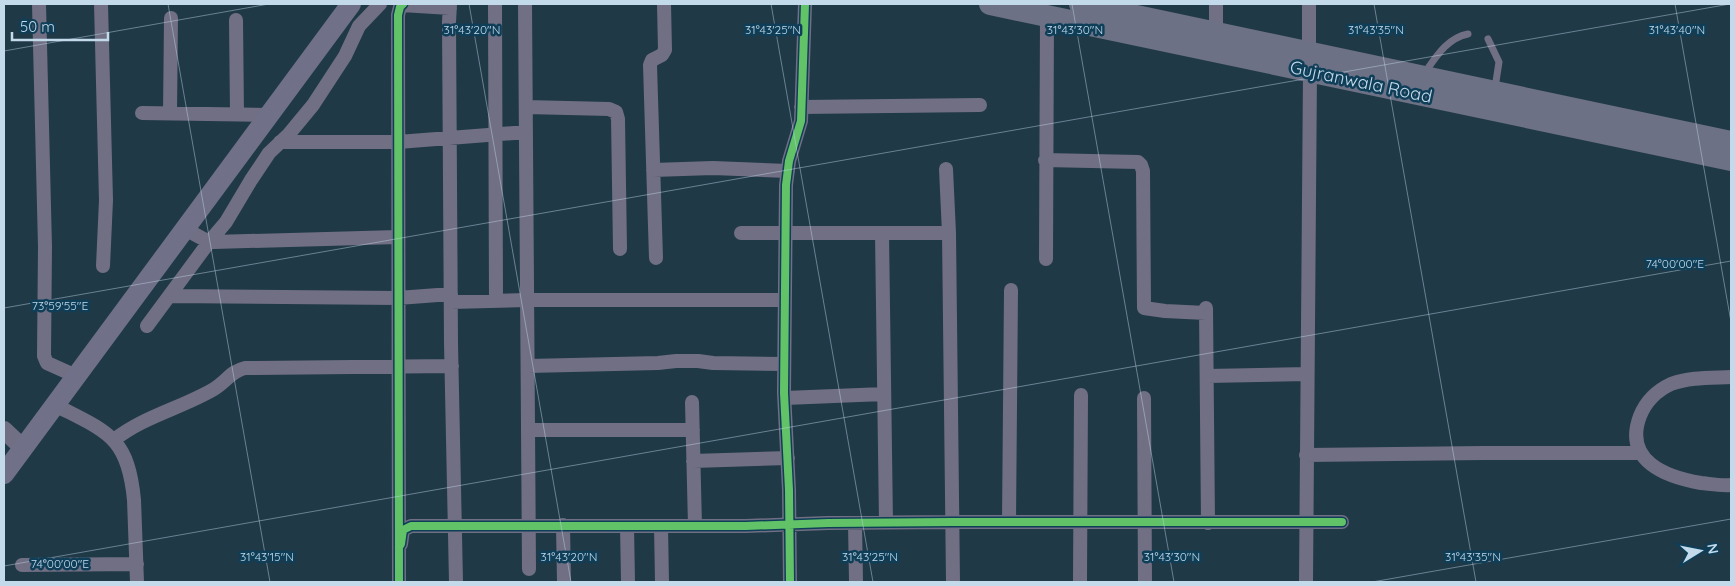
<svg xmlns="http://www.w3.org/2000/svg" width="1735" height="586" viewBox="0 0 1735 586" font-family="Quicksand,sans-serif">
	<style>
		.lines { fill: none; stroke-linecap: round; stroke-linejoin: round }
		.service { stroke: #716f84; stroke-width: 7 }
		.minor { stroke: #716f84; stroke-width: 14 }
		.tertiary { stroke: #716f84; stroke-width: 18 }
		.secondary { stroke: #707088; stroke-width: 20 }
		.trunk { stroke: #6c7185; stroke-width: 22 }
		.cycleway-casing { stroke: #0f3e58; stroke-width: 11 }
		.cycleway { stroke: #61c268; stroke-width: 8 }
		.ticks { fill: none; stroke: #c3daea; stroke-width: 1; stroke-opacity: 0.45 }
		.labels { text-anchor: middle; stroke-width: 5; stroke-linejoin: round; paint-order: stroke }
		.street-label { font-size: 18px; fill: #c3daea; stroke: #0f3e58 }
		.ticks-label { font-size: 12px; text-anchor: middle; fill: #c3daea; stroke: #0f3e58; stroke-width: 5; stroke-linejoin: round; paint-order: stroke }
	</style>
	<rect width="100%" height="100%" fill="#203947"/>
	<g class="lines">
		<!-- service -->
		<path class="service" d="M1488,39L1499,62L1495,88
			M1424,74C1436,57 1447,38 1468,34"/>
		<!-- minor -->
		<path class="minor" d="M39,4L45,247L44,356L47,363L76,376
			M101,4L106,200L103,266
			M450,4L449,22L451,343L456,582
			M495,4L496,301
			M525,4L529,569
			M1216,4V33
			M402,5L450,8
			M236,20L237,114
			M1309,52V4
			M526,107L609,109L616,112L618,119L620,249
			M801,107L980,105
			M142,113L269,115
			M170,113L171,18
			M280,142H398L526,132
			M1045,160L1138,162L1141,165L1143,171L1144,308L1165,311L1206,313
			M946,169L949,233L953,582
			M653,170L713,168L788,171
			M185,229L209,242H214L398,237
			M741,233H949
			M882,233L886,523
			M656,258L650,65L652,60L662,55L665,50L664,4
			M1046,259L1047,16
			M169,296L398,298L451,294
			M451,302L528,300H784
			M1206,308L1208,523
			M147,326L209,242L226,222L251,180L269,153L289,134L313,105L345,56L359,26L380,4
			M528,366L658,363L676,361H698L713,363L784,364
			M1207,376L1307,374
			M1731,377C1711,378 1690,377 1671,384C1656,391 1646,401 1640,416C1623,461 1666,477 1701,483C1711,484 1721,486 1731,485
			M785,398L884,394
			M1144,398L1145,582
			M692,402L695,526
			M55,405C107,432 128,436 134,500L137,582
			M528,430H693
			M114,440C144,416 182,408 214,389C226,382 231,371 245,368L452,366
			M1306,455L1484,453H1640
			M693,461L788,458
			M1009,522L1011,290
			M855,523L856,582
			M563,525L564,582
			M627,526L628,582
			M661,526L662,582
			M399,547L401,544L403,530L411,526H746L828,523L952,522H1342
			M22,565L137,564
			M399,582L398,15L400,7L403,4
			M790,582L789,490L784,393L786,185L789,161L801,121L805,4
			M1080,582L1081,395
			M1306,582L1310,71"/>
		<!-- tertiary -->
		<path class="tertiary" d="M4,430L23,448"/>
		<!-- secondary -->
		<path class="secondary" d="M4,474L351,4"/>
		<!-- trunk -->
		<path class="trunk" d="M990,4L1731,160
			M1080,4L1731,142"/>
		<!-- cycleway casing -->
		<g class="cycleway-casing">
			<path id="cycleway" d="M399,547L401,544L403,530L411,526H746L828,523L952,522H1342
				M399,582L398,15L400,7L403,4
				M790,582L789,490L784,393L786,185L789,161L801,121L805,4"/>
		</g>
		<!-- cycleway -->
		<use href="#cycleway" class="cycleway"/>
	</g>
	<!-- ticks -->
	<path class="ticks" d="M168,4L270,582M469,4L571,582M771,4L873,582M1072,4L1174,582M1374,4L1476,582M1675,4L1731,322M4,51L269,4M4,308L1730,4M4,566L1731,261M1372,582L1731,519"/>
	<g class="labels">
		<!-- street labels -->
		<g class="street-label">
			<text transform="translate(1361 82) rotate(12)" y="6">Gujranwala Road</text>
		</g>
	</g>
	<g class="ticks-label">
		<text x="472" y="34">31°43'20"N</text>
		<text x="773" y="34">31°43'25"N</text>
		<text x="1075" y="34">31°43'30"N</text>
		<text x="1376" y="34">31°43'35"N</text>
		<text x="1677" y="34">31°43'40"N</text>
		<text x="1675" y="268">74°00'00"E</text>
		<text x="60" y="310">73°59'55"E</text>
		<text x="267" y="561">31°43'15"N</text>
		<text x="569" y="561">31°43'20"N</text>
		<text x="870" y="561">31°43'25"N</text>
		<text x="1172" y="561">31°43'30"N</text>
		<text x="1473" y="561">31°43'35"N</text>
		<text x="60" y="568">74°00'00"E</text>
	</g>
	<!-- border -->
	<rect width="1735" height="586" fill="none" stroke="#c3daea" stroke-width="10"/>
	<!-- north arrow -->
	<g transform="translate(1700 551) rotate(80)" stroke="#0f3e58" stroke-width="4" paint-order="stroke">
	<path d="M0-4L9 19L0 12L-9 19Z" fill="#c3daea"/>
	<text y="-8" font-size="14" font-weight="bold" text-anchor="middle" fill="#c3daea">N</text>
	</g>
	<!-- scale -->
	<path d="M12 32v8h96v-8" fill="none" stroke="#c3daea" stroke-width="2.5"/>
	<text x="20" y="32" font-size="15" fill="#c3daea" stroke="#0f3e58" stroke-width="4" paint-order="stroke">50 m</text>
</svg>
